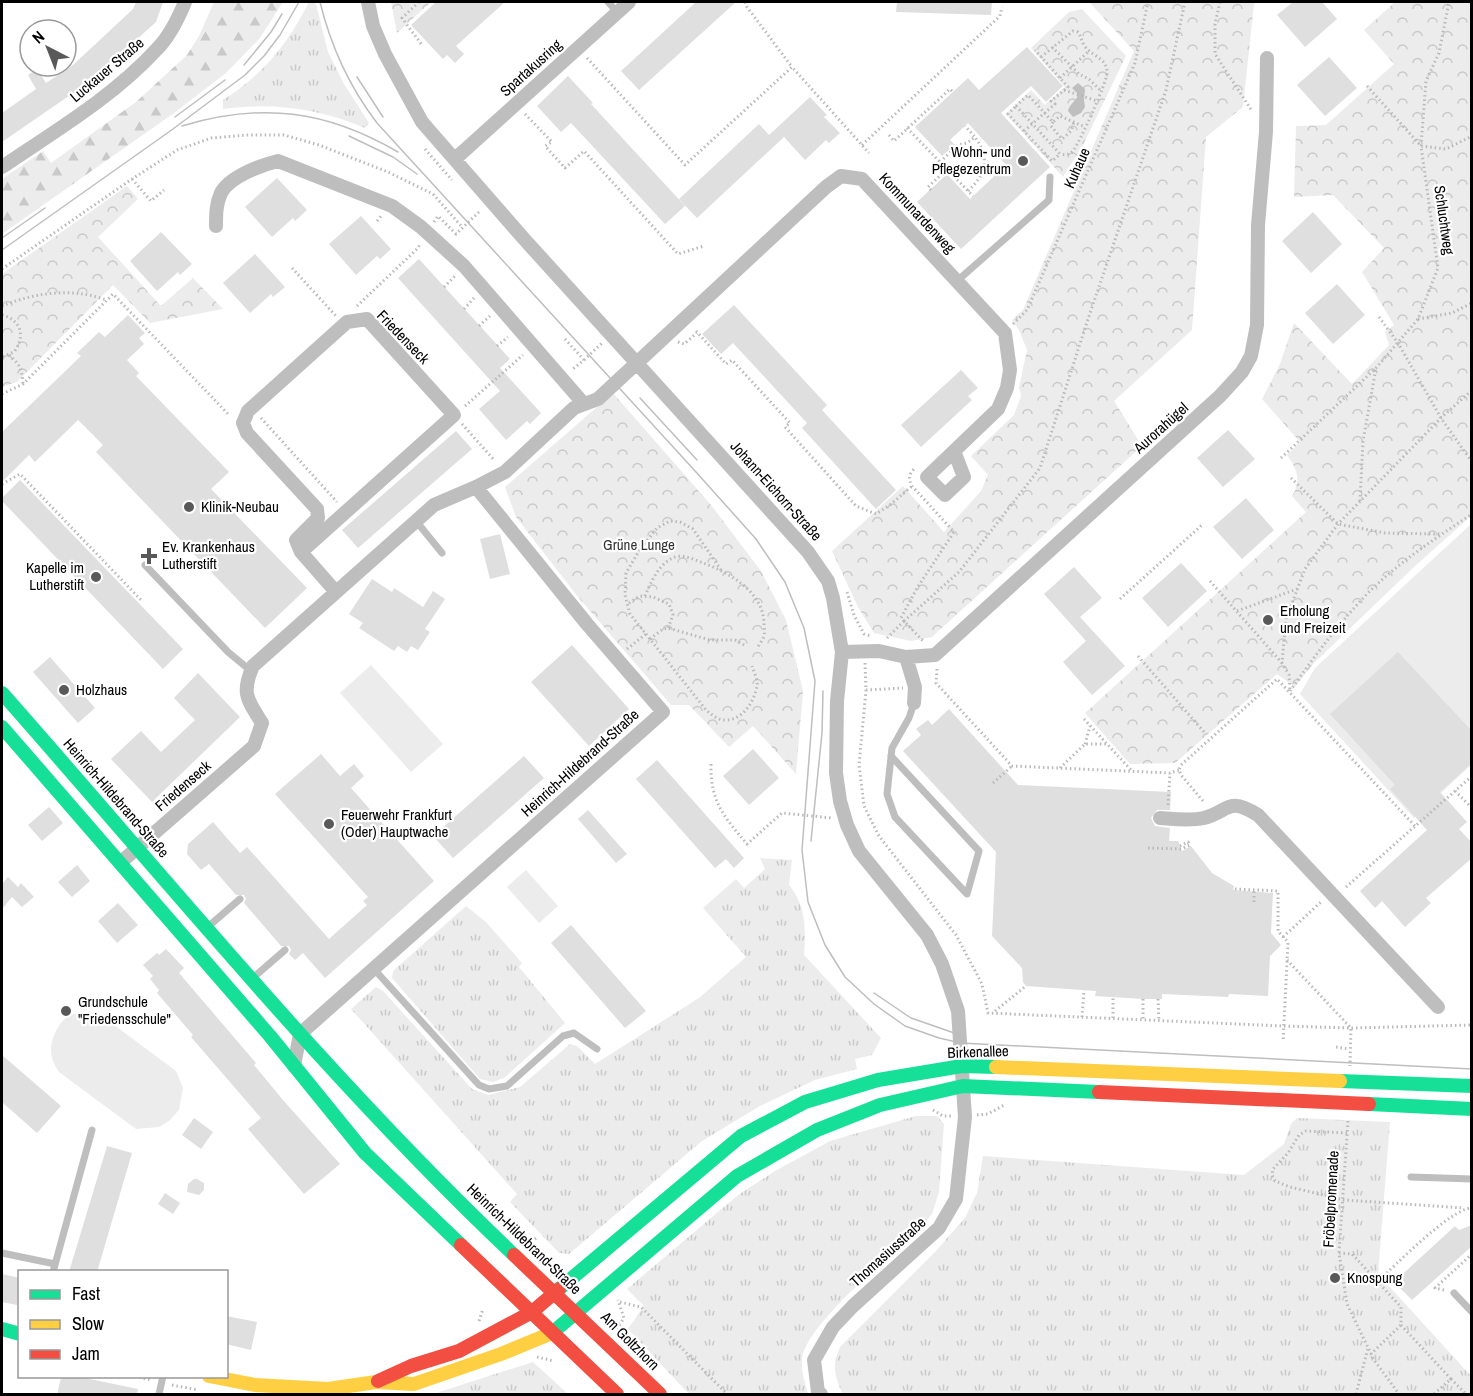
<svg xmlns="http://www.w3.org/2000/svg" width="1473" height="1396" viewBox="0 0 1473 1396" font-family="'Archivo Narrow',sans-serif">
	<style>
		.grass { fill: url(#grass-tufts) }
		.forest { fill: url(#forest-firs) }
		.park { fill: url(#park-crowns) }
		.pitch { fill: #ececec }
		.water { fill: #bfbfbf }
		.building { fill: #dfdfdf }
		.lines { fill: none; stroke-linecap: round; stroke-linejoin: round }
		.path { stroke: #b9b9b9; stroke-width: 3; stroke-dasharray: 1.5 3; stroke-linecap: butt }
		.lane { stroke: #bebebe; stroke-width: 7 }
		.street { stroke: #bebebe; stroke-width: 14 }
		.fast { stroke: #16e098; stroke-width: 14 }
		.slow { stroke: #ffcf43; stroke-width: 14 }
		.jam { stroke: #f24e42; stroke-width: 14 }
		.tram { stroke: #bebebe; stroke-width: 1.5 }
		.poi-dot { fill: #595959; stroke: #fff; stroke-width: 2 }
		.labels { text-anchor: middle; stroke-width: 4.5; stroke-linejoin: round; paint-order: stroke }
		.street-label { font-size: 15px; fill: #000; stroke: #fff }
		.poi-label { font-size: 15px; fill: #000; stroke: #fff; text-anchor: start }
		.park-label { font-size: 15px; fill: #333; stroke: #fff }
	</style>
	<defs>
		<pattern id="grass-tufts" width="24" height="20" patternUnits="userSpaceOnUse" patternTransform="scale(1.5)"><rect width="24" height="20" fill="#ececec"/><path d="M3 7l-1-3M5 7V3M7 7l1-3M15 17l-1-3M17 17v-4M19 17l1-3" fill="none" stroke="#c9c9c9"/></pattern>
		<pattern id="forest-firs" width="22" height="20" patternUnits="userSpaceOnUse" patternTransform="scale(1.5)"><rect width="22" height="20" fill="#ececec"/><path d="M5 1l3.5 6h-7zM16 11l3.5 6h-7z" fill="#c9c9c9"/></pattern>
		<pattern id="park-crowns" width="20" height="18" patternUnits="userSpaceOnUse" patternTransform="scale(1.5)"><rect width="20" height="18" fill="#ececec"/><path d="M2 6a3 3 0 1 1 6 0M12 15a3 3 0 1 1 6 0" fill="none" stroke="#c9c9c9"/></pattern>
	</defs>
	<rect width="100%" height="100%" fill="#fff"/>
	<!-- grass -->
	<path class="grass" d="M309,2H314L316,4L328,52L344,84L369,123L365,128C320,109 272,102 223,109V100C264,74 287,45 309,2Z
		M760,858L792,860L789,885C806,905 806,930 804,955L881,1038L872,1055L855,1059L857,1069L815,1080L760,1106L702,1141L569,1254L559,1253L510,1202L517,1194L351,1009L376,987L383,991L472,1089L488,1095L520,1087L570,1044L577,1046L595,1064L699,998L746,957L703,908L736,879L744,888L765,869Z
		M466,906L486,922L522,963L519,967L565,1023L504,1078L493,1082L480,1079L392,978L393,971Z
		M916,1116H937L944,1124L939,1192L932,1214L920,1229C892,1254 807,1324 802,1358C801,1371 805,1383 808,1394H689L628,1329L644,1306L627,1289L738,1195L775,1171L830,1141Z
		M1297,1118L1390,1122L1378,1274L1471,1376V1394L842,1393C834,1373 832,1367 840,1347L934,1253L965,1218L977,1193L983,1156L1244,1175L1284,1144L1291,1124Z
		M533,1362L568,1394H433Z"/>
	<!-- forest -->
	<path class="forest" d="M214,2H283L260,38L226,73L174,113L2,234V179L43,151L51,163L136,102L187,55L199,36Z"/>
	<!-- park -->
	<path class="park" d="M391,2H431L397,33Z
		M1089,2H1257L1254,4L1243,107L1206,137L1192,330L1114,401L1142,446L932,637L911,641L874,633L858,607L832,551L903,486L944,532L981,491L988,475L971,456L1014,415L1021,396L1019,387L1027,350L1019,330L1012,320L1023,310L1134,51Z
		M1395,2H1471V516L1414,567L1314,663L1295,687L1277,674L1175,763L1130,764L1085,713L1306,512L1292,496C1302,481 1297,469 1287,455L1300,442L1262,399L1280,364L1294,323L1352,384L1389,345L1385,332L1394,325L1362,272L1384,248L1333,195L1294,197L1296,126L1326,125L1394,64L1364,30Z
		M1082,9L1126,56L1083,145L1063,177L1006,114L1031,90L1045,105L1065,87L1031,48L1069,12Z
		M127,186L138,199L98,237L161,306L193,278L223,309L150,323L113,285L17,382L2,387V274Z
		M613,393L711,505L761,571L786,620L803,691L796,774L753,726L729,747L689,705H671L578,597L516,517L505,487Z"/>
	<!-- pitch -->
	<path class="pitch" d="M1471,524V765L1414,818L1300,694L1315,668Z
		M371,665L443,744L411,772L340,693Z
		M526,870L558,906L539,923L507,887Z
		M86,1012L98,1013L176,1071L183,1088L179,1110L169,1121L159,1127L136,1129L59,1072C55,1066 51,1059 51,1050C51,1038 60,1019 71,1015C75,1013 81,1013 86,1012Z"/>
	<!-- water -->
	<path class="water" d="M1078,83L1085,89L1084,100L1085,107L1081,113L1073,117L1068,111C1069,104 1077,101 1078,94L1072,88Z"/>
	<!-- building -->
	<path class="building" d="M136,2H163L156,22L92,80L2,142V113L36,89L28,75L37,69L46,83L73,65L133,9Z
		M436,2H505L456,46L464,54L455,63L447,55L443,59L411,25Z
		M696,2H736L639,90L621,71Z
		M897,2H992L991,15L896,12Z
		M1293,2H1322L1337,19L1305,47L1277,15Z
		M1027,47L1063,86L1046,102L1031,86L1001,113L1050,167L961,249L917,202L947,174L970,199L1006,165L968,123L950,140L955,145L942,156L915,127L968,78L979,90Z
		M1329,57L1357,88L1325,116L1297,85Z
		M568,76L593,103L591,104L685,206L665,224L571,123L561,132L537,106Z
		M810,97L827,115L824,117L840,133L829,143L826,140L805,160L784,137L697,218L679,199L759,124L769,135Z
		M277,178L307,210L295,221L293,218L272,237L245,207Z
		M1313,212L1342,244L1311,273L1282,241Z
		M361,216L391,249L380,259L377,256L356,275L329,244Z
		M161,232L192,264L180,275L178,272L157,291L130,261Z
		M255,254L285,287L273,297L271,294L250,313L223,283Z
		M419,259L510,359L500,368L541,413L530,424L527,421L506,440L479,409L500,391L398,278Z
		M1337,284L1365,315L1333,344L1305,313Z
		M734,305L827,405L822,410L896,490L876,509L802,428L807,423L733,343L721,354L702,334Z
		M128,315L145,333L139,338L144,344L127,360L139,373L136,376L229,472L211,489L307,588L265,628L96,452L103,445L78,420L35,462L29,455L2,482V432L81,356L77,353L99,332L105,337Z
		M961,370L978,388L968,396L972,400L921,447L901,425Z
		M1228,430L1255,459L1223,487L1197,458Z
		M456,431L472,449L358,548L342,530Z
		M20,480L183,649L163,669L2,501V498Z
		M1246,498L1274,530L1242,559L1213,527Z
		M500,534L510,574L490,579L480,539Z
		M1181,563L1207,591L1168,627L1142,598Z
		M1074,567L1102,598L1080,617L1125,666L1092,695L1063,662L1086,641L1044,594Z
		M372,579L392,592L394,588L423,607L433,591L445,599L425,629L430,632L418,650L411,646L407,652L398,646L394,651L359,628L363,623L349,614Z
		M572,645L629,709L589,746L531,682Z
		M1398,652L1472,731V763L1440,792L1467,822L1459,829L1472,843V858L1426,898L1431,903L1405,927L1382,901L1375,908L1360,891L1427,830L1390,789L1395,785L1330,714Z
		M50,657L95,708L78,723L33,672Z
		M198,673L240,717L152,802L111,759L141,731L161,752L195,720L174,698Z
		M949,709L1018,785L1171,792L1170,810H1157L1151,818L1155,826L1170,828L1169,841H1178L1182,851L1191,846L1212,873L1234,886L1233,890L1273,893L1271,933L1281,945L1270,956L1268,996L1229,994L1228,997L1162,994V999H1143L1095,996L1096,991L1026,986L1023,982L1022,968L992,936L996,852L903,751L921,735L916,729L928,720L932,725Z
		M753,749L779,778L749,805L723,776Z
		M321,754L340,776L354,764L364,776L351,788L434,881L325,978L303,953L295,960L289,954L291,950L289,946H281L244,903L246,899L244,895H236L209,864L201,870L187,854L188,844L213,822L240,853L247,847L329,939L367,905L363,901L368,897L275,794Z
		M524,756L544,778L453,858L433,836Z
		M657,760L744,858L734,868L726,859L715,868L636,779Z
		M49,807L63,823L42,841L28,825Z
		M588,810L627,854L616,863L578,819Z
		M77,865L90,881L72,897L58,882Z
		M8,877L18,887L21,883L34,897L22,907L12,897L2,909V884Z
		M118,903L138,925L117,943L98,921Z
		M571,925L646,1011L625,1028L551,943Z
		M166,949L184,968L179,973L256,1063L254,1065L283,1100L340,1164L304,1194L248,1129L261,1118L191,1037L193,1035L157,993L159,990L150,979L153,976L143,965L157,953L159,955Z
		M2,1055L61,1106L37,1133L2,1102Z
		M194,1118L213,1132L201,1149L182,1135Z
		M107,1146L132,1153L97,1272H69Z
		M194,1179H197L204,1183V1190L199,1195L187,1192L188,1184Z
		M165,1193L180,1203L173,1214L158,1204Z
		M1472,1225V1246L1412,1300L1394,1282L1455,1226L1459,1230Z
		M2,1274L20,1278L17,1305L2,1302Z
		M226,1316L257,1322L251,1350L226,1344Z
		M61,1377H80L138,1389L137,1395H57Z"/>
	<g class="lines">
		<!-- path -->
		<path class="path" d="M419,2L402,18L422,45
			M745,2L747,7L792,67
			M1220,2L1215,24V54L1252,111
			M1052,47L1079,74L1089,79L1101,91
			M1041,57L1073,31L1078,32C1081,36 1081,40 1084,45C1089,55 1108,58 1107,73C1107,82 1079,144 1073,151C1069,155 1065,155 1060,154
			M587,58L685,165L792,67L869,153
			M1060,78L1089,51
			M1367,86L1421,146L1446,149L1472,136
			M1064,90L1097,101
			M1016,106L1060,154L1052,161L1008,114Z
			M1016,106L1028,95L1053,122L1060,116L1085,127
			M525,114L552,142L545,146L565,168L584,151L678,254L704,246
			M1053,122L1051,126L1062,139L1071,131L1074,122
			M907,128L973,196
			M1024,131L1055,104L1051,101L1068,87L1035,50
			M889,135L894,141L950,89L953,92
			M862,145L1000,16L1002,7
			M425,149L452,180
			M940,162L958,145L967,143L975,137L965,126
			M132,179L151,201L164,190
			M931,190L928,187L947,169
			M968,191C987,173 990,159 975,137
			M377,221L382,215
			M434,222L438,216L456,234L480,211L479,210
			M292,268L336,316
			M2,269L132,179L177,150L211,138L247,135H284L319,145L388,172L433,194L462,227
			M444,287L455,276
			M2,306C34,293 72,287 106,300
			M357,306L417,249L421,243
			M464,309L474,298
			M2,315C21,320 26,336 14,352L2,357
			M1379,317L1398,343L1441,418L1472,462
			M1418,319L1452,313L1472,303
			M1013,324L1027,310L1135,63L1148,2
			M479,326L490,316
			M696,331L726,364L732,360L790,423L785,427L856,506L876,514L890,505L912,486
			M565,339L584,360L573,369
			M678,342L684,344L697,333
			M497,346L508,337
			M9,355C20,364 22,370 23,384
			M584,360L602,343
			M2,394L23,384L113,294L230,416
			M465,406L523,355
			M261,418L337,502
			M462,424L495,461
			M1281,458L1376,368L1418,319L1438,268L1421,146L1426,81L1439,53L1449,2
			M1291,478L1338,524L1385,533L1440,534
			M2,484L20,474L143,602
			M1360,501L1363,441L1376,368
			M1210,581L1282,663
			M847,592L854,615L864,634L871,636
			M645,596C651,582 659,563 675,557C686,554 696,561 706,564C731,574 763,592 764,623C764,627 765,632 764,636C762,641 759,645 757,648
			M1120,599L1202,525
			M629,603L640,596L653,597L669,604L673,615L668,628
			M1237,611L1297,589
			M904,621L901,618L917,588L954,532L912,486C908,479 909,474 915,468
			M904,621L959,572L1040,468L1088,319L1166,90L1185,2
			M646,634L706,710C712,715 719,721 727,720C744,719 755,700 757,685C758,680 754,672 752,666
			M887,638L904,621L924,642
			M650,639L663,629L668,628L710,640H735L746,646
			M627,649L646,634L630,614L625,595L626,573L639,551L657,528L670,521L680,522L693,529L721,570
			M1138,656L1204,732
			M865,663L866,690L859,765L864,806L879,836L956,935L982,984L988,1013L1283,1026L1351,1028L1472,1025
			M937,669L936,683L1012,766L1170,773L1179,770
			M1290,689L1289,675L1282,663L1286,619L1305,569L1338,524L1441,418L1472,390
			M866,690L903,688
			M1290,691C1314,657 1339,623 1368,593C1399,562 1436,538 1472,514
			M1084,719L1131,770
			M1085,744L1090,726
			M711,764C710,801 724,817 747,844L782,813L832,818
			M1060,768L1085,744H1106
			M993,783L1012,766
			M1455,791L1472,808
			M1203,801L1181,775L1179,770L1181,765L1277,679L1415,826
			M1168,805L1170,773
			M1148,848L1181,849L1190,845L1188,842L1180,846
			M1346,887L1472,776
			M1235,889L1278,891V931L1288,942L1283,1042
			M1254,902V890
			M1283,937L1322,901
			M1287,960L1351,1028L1350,1066
			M1143,999V1020
			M1158,999L1159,1021
			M995,1011L1026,986
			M1082,1017L1084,990
			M1113,1018V997
			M1336,1047L1349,1049
			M933,1110L943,1116H952
			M977,1115L988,1114L1004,1105
			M1348,1121L1339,1253L1347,1304L1374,1360L1399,1394
			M1347,1133L1306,1131L1299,1135L1288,1153L1273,1169L1272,1175L1275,1181L1290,1187L1344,1200L1464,1208
			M528,1245L536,1238
			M1339,1253L1352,1254L1401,1307V1325L1371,1354
			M1377,1282C1395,1266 1451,1208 1472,1208
			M1444,1290L1435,1288L1472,1254
			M620,1302L641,1307L727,1394
			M479,1321L483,1309
			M1401,1325L1451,1379L1434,1394
			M617,1329L624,1318L618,1300
			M537,1357L554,1361
			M135,1376L151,1380
			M1451,1379L1466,1394
			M172,1385L198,1390
			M1356,1394L1368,1348"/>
		<!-- lane -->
		<path class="lane" d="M608,2L617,12
			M957,281L1049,200L1050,177
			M416,521L442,553
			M145,565L228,652L251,671
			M891,756L979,851L967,894L895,817L887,794L892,748L909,718L914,703
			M210,925L240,899
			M373,968L479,1085L489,1089L507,1086L563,1036L574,1033L597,1049
			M255,976L285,950
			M1411,1177L1472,1179
			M2,1253L55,1264
			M53,1272L92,1130
			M1454,1293L1472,1312
			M159,1394L163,1376"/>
		<!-- street -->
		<path class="street" d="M368,2L373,26L385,54L422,122L525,240L808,552L828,581L833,598L842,652L837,701L836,773L840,801L847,825L859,851L927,935L942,964L958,1011L965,1117L956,1199L939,1228L853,1306L833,1327L814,1360L818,1392L821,1394
			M455,159L629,2
			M2,167C55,131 113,97 157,49C170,36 178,19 185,2
			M216,226C216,214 216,204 221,193C229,177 261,165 278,161L392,206L421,227L464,266L584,404
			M301,552L296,540L318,518L317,509L247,433L243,423L248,411L347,322L367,319L454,415L301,552L336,592
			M842,652L879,651L906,657L935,655L1220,396L1242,372L1251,356L1257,325L1258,225L1266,132L1267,58
			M906,657L915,687L914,703
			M1160,818C1174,819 1189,821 1204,818C1230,811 1227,796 1258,815L1438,1007
			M120,863L254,746L262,723C247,699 241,693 253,666L434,505L476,487L505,472L574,408L598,399L826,187L841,176L862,179L1005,333L1010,370L1007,388L998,409L927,477L945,495L964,477L954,451
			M294,1066L300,1034L663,712L587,624L476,487"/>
		<!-- fast -->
		<path class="fast" d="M2,693C170,883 330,1081 514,1255
			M2,727L270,1036L365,1153L461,1245
			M1340,1081L1472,1086
			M1369,1104L1472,1109
			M559,1289L741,1136L805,1102L878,1080L962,1066L996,1067
			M2,1329L20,1334
			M552,1333L737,1176L817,1130L880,1105L963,1086L1099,1092"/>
		<!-- slow -->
		<path class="slow" d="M996,1067L1340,1081
			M209,1376L255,1385L328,1389L376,1382L414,1384L501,1354L552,1333"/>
		<!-- jam -->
		<path class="jam" d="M1099,1092L1369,1104
			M461,1245L617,1394
			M514,1255L660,1394
			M378,1381L411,1366L459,1351L532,1312L559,1289"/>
		<!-- tram -->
		<path class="tram" d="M320,2C331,47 348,85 377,123L696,472L756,539L785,582L804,628L815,681L802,850L808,902L825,945L845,977L874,1004L905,1026L939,1038L961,1043L1472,1069
			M244,65L271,32L282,14
			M357,77L383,117
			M175,117L225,80
			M182,126C262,102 326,110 398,152
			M349,136L393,157L417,174
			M2,238L45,208
			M2,250L173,129L245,75L264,56L280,35L299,2
			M640,398L697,460
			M811,841L822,733L823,691
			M874,993L911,1018L960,1035"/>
	</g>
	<!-- markers -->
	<g class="poi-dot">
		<circle cx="1023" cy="161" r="6"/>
		<circle cx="189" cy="507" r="6"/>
		<path d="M146 547h6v6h6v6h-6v6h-6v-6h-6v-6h6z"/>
		<circle cx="96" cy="577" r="6"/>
		<circle cx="1268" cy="620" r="6"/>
		<circle cx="64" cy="690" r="6"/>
		<circle cx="329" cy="824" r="6"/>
		<circle cx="66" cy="1011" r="6"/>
		<circle cx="1335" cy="1278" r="6"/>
	</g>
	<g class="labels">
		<!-- street labels -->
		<g class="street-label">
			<text transform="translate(531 68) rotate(-42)" y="5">Spartakusring</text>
			<text transform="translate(107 70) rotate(-40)" y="5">Luckauer Straße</text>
			<text transform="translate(1077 168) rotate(-66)" y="5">Kuhaue</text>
			<text transform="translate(917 213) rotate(47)" y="5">Kommunardenweg</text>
			<text transform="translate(1444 220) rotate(82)" y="5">Schluchtweg</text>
			<text transform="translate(403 337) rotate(46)" y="5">Friedenseck</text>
			<text transform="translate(1161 428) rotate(-42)" y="5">Aurorahügel</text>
			<text transform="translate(776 491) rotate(48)" y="5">Johann-Eichorn-Straße</text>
			<text transform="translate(580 763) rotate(-42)" y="5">Heinrich-Hildebrand-Straße</text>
			<text transform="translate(183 786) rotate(-41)" y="5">Friedenseck</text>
			<text transform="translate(116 798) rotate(49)" y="5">Heinrich-Hildebrand-Straße</text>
			<text transform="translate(978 1052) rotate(-2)" y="5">Birkenallee</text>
			<text transform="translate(1331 1199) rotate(-87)" y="5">Fröbelpromenade</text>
			<text transform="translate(524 1239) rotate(44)" y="5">Heinrich-Hildebrand-Straße</text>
			<text transform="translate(888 1252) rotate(-42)" y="5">Thomasiusstraße</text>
			<text transform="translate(630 1341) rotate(45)" y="5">Am Goltzhorn</text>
		</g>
		<!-- poi labels -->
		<g class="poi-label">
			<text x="1011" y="157" text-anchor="end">Wohn- und<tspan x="1011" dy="17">Pflegezentrum</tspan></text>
			<text x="201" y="512">Klinik-Neubau</text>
			<text x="162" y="552">Ev. Krankenhaus<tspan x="162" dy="17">Lutherstift</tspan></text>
			<text x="84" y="573" text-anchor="end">Kapelle im<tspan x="84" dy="17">Lutherstift</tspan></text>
			<text x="1280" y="616">Erholung<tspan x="1280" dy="17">und Freizeit</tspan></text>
			<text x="76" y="695">Holzhaus</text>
			<text x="341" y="820">Feuerwehr Frankfurt<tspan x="341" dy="17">(Oder) Hauptwache</tspan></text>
			<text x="78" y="1007">Grundschule<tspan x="78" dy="17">"Friedensschule"</tspan></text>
			<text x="1347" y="1283">Knospung</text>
		</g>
		<!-- park labels -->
		<g class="park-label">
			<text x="639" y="550">Grüne Lunge</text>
		</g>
	</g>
	<!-- border -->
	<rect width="1473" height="1396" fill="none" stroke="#000000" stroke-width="6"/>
	<!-- legend -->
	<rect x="18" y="1270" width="210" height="108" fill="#ffffff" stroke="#999999" stroke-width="1.5"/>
	<rect x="30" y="1290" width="30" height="9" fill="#16e098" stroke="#999999" stroke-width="1.5"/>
	<text x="72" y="1300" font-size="18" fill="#000000">Fast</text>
	<rect x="30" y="1320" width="30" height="9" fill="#ffcf43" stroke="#999999" stroke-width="1.5"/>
	<text x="72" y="1330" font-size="18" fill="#000000">Slow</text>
	<rect x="30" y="1350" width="30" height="9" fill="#f24e42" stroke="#999999" stroke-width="1.5"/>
	<text x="72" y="1360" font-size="18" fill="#000000">Jam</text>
	<!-- north arrow -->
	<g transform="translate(48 48) rotate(318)"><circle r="28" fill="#ffffff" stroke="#999999" stroke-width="1.5"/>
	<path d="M0-4.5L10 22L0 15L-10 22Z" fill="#595959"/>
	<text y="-9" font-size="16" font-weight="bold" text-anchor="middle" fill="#000000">N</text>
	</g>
</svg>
